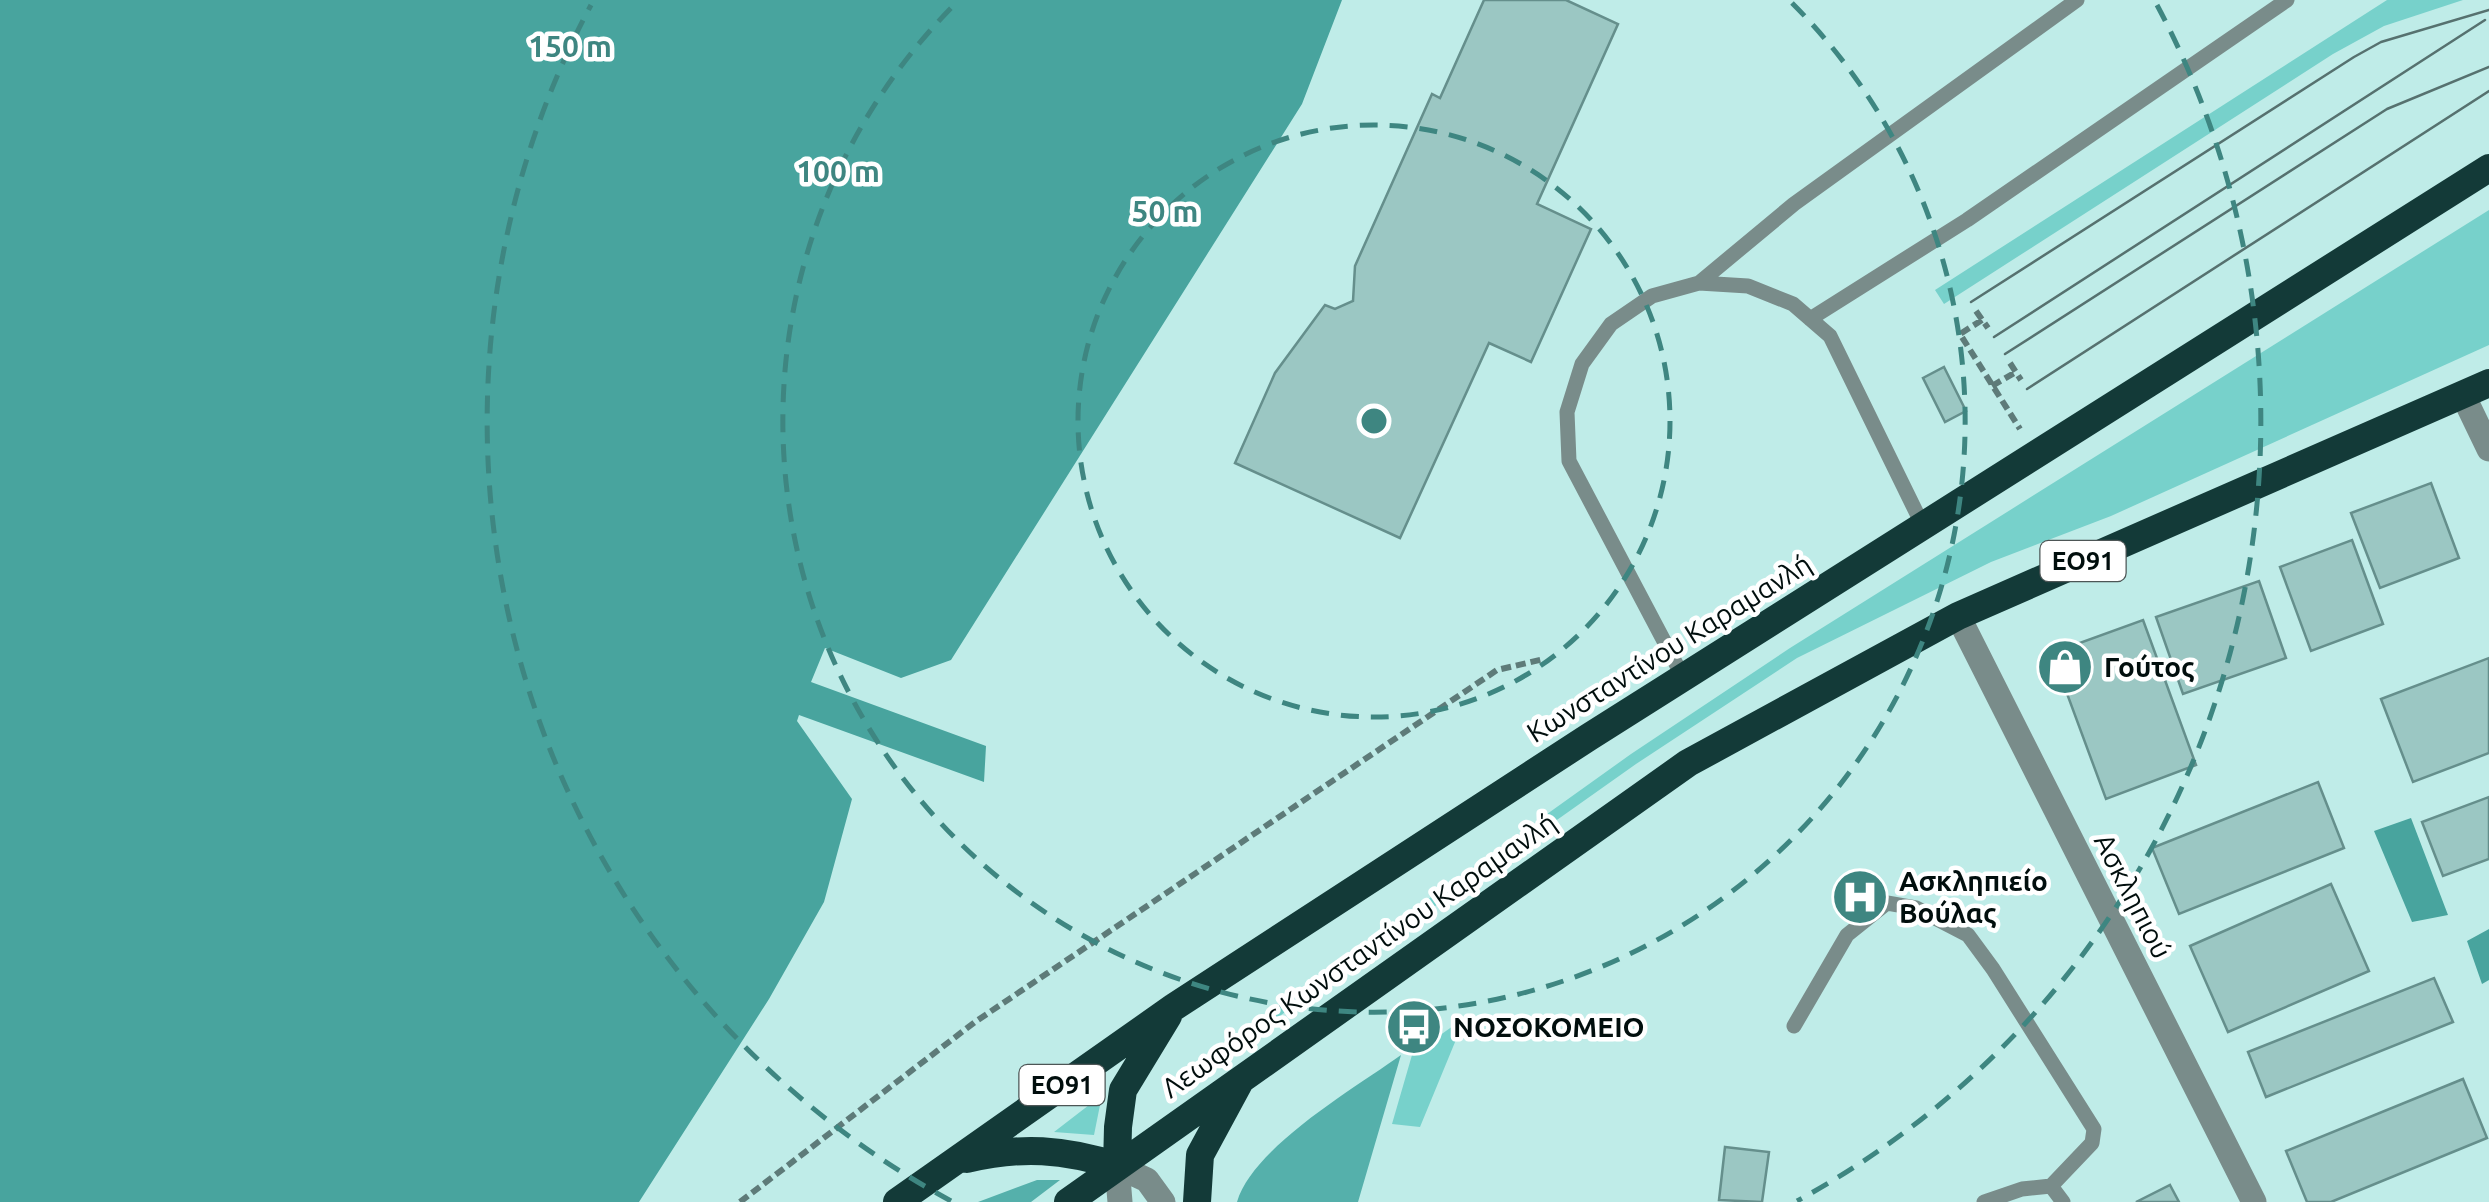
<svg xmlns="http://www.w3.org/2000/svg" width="2489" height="1202" viewBox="0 0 2489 1202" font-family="Ubuntu,sans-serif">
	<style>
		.green { fill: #77d1cb }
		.forest { fill: #55b0ab }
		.water { fill: #48a49e }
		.building { fill: #9bc7c3; stroke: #658f8c; stroke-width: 2.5 }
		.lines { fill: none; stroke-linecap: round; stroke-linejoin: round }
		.path { stroke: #5e7b79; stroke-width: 6; stroke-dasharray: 10 5; stroke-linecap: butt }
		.service { stroke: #798c8a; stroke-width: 15 }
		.minor { stroke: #798c8a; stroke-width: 25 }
		.tertiary { stroke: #798c8a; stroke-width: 25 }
		.trunk { stroke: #133a38; stroke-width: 28 }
		.tram { stroke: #56716f; stroke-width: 2.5 }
		.ring { fill: none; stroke: #3e8681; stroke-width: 5; stroke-dasharray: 18 12 }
		.labels { text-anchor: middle; stroke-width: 9; stroke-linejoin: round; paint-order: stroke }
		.shield { fill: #fff; stroke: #4d5656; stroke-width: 2.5 }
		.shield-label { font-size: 25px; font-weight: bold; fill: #010e0d }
		.street-label { font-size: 28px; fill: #010e0d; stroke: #fff }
		.poi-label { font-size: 28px; font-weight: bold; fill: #010e0d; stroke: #fff; text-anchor: start }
		.centre { fill: #3e8681; stroke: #fff; stroke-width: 5 }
		.ring-label { font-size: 30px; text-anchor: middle; font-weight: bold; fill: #3e8681; stroke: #fff; stroke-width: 9; stroke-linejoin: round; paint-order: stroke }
	</style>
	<rect width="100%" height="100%" fill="#bfece8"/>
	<!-- green -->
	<path class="green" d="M2387,0H2463L2384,26L2333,54L1944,304L1935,290Z
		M2489,210V345L2111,516L1991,562L1797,658L1636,764L1209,1066L1205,1059L1631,754L1790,648Z
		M1453,1026L1460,1030L1420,1127L1392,1124L1412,1055Z
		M1102,1095L1094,1135L1054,1132Z"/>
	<!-- forest -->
	<path class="forest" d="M1401,1055L1358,1202H1237C1253,1147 1355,1088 1401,1055Z
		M1037,1180H1060L1031,1202H978Z"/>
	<!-- water -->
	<path class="water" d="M0,0H1342L1302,104L951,660L901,678L825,648L811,682L986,746L984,782L799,715L797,721L852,799L824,902L769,999L639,1202H0Z
		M2411,818L2448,915L2412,922L2374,831Z
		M2489,929V980L2482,984L2467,941Z"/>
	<!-- building -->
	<path class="building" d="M1484,0H1566L1618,24L1537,204L1591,229L1531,362L1489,343L1400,538L1235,463L1275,373L1325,305L1335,309L1353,301L1355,266L1432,94L1440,98Z
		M1944,367L1966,411L1945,422L1923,378Z
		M2431,483L2459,558L2380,588L2351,513Z
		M2352,540L2383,624L2311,651L2280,567Z
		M2259,581L2286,658L2183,694L2156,617Z
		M2143,620L2196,765L2106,799L2052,653Z
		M2489,658V753L2413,782L2381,699Z
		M2318,782L2344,848L2179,914L2152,848Z
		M2489,797V859L2443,876L2422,822Z
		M2331,884L2369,971L2228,1032L2190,946Z
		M2434,978L2453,1022L2266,1097L2248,1052Z
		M2463,1079L2487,1138L2331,1202H2307L2286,1151Z
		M1725,1147L1769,1152L1762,1202L1719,1200Z
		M2170,1185L2179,1202H2136Z"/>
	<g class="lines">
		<!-- path -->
		<path class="path" d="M1976,311L1988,328
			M1982,320L1960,334L2020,429
			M2010,363L2021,380
			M1992,386L2016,372
			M740,1202L975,1022L1497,670L1544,659"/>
		<!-- service -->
		<path class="service" d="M1699,283L1794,204L2077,0
			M1810,319L1967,220L2287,0
			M1683,677L1569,461L1567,412L1582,364L1611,324L1652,296L1699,283L1748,286L1793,304L1830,336L1923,526
			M1794,1026L1847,935L1887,903L1916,908L1968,935L1993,969L2094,1129L2092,1143L2051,1186L2022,1189L1984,1202
			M2051,1186L2063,1202"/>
		<!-- minor -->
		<path class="minor" d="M2463,395L2489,449"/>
		<!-- tertiary -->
		<path class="tertiary" d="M1958,616L2254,1202
			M1120,1202L1117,1166L1147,1180L1163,1202"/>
		<!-- trunk -->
		<path class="trunk" d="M967,1159C1021,1146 1064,1149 1117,1166
			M1117,1166L1118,1127L1123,1090L1168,1016
			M897,1202L1174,1007L1589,737L2489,168
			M1068,1202L1688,763L1958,616L2489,383
			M1197,1202L1200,1155L1240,1081"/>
		<!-- tram -->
		<path class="tram" d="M1971,302L2354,57L2381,42L2489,10
			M1994,337L2485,20
			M2005,354L2387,109L2489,67
			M2027,389L2489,91"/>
	</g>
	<!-- distance rings -->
	<g class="ring">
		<circle cx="1374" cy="421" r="296"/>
		<path d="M1792 3A591 591 0 1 1 956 3"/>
		<path d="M951 1201A887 887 0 0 1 591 5M2157 5A887 887 0 0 1 1797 1201"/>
	</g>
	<!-- icons -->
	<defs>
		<g id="shop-disc" transform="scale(2.875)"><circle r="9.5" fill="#3e8681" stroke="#fff"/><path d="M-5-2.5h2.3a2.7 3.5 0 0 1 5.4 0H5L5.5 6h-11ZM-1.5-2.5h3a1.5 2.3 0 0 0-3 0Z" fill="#fff"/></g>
		<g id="hospital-disc" transform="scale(2.875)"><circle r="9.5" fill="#3e8681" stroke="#fff"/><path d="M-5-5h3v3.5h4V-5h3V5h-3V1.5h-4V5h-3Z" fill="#fff"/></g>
		<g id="bus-disc" transform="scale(2.875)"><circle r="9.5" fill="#3e8681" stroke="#fff"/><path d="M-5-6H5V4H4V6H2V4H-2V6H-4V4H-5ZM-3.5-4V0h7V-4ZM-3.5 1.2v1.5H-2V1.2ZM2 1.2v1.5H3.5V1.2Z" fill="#fff"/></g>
	</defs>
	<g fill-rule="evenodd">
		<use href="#shop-disc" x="2065" y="667"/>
		<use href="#hospital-disc" x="1860" y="897"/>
		<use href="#bus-disc" x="1414" y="1027"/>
	</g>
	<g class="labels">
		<!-- shield labels -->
		<g class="shield">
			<rect x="2040.5" y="541" width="85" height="40" rx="8"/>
			<rect x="1019.5" y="1065" width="85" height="40" rx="8"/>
		</g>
		<g class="shield-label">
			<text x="2083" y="570">ΕΟ91</text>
			<text x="1062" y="1094">ΕΟ91</text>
		</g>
		<!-- street labels -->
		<g class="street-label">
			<text transform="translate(1669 648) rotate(-32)" y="10">Κωνσταντίνου Καραμανλή</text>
			<text transform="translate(2133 896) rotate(63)" y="10">Ασκληπιού</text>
			<text transform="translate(1359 955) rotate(-35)" y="10">Λεωφόρος Κωνσταντίνου Καραμανλή</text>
		</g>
		<!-- poi labels -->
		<g class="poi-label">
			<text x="2104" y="677">Γούτος</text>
			<text x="1899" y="891">Ασκληπιείο<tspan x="1899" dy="32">Βούλας</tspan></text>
			<text x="1453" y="1037">ΝΟΣΟΚΟΜΕΙΟ</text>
		</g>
	</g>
	<circle cx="1374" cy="421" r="15" class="centre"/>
	<g class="ring-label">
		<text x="570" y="57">150 m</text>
		<text x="838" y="182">100 m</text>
		<text x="1165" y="222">50 m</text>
	</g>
</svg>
